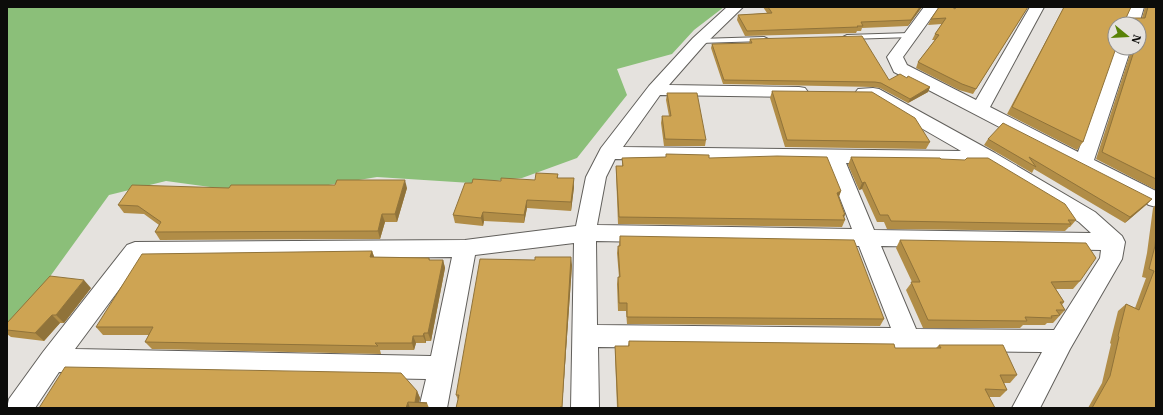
<svg xmlns="http://www.w3.org/2000/svg" width="1163" height="415" viewBox="0 0 1163 415" font-family="'IBM Plex Serif',serif">
	<style>
		.forest { fill: #8bbf79 }
		.lines { fill: none; stroke-linecap: round; stroke-linejoin: round }
		.lane-casing { stroke: #615f5b; stroke-width: 2 }
		.street-casing { stroke: #615f5b; stroke-width: 2 }
		.lane { fill: #fff; fill-rule: evenodd }
		.street { fill: #fff; fill-rule: evenodd }
		.wall { fill: #b18d47 }
		.shaded-wall { fill: #90733a }
		.building { fill: #cea453; stroke: #90733a }
	</style>
	<rect width="100%" height="100%" fill="#e5e2de"/>
	<!-- forest -->
	<path class="forest" d="M7,7H724L694,30L672,54L617,69L627,95L577,158L522,178L471,183L377,177L268,195L166,181L109,195L7,336Z"/>
	<g class="lines">
		<!-- lane casing -->
		<g class="lane-casing">
			<path id="lane" d="M910,33H913V37L847,39L843,37L847,35Z
				M764,37L768,39L767,41L699,43L695,41L699,39Z"/>
		</g>
		<!-- street casing -->
		<g class="street-casing">
			<path id="street" d="M727,7H743L705,44L669,85L799,87L805,88L808,92L805,96L799,97L660,95L623,147L961,151L869,98L858,97L855,93L858,89L873,88L879,89L995,153L1095,212L1122,236L1125,242L1122,259L1070,349L1040,408H1012L1042,352L598,347L599,408H571L574,243L475,255L447,408H419L426,379L59,372L35,408H7L9,399L43,352L127,245L135,242L465,240L576,226L586,177L601,148L649,86L693,38ZM615,159L826,162L852,229L597,225L606,177ZM846,163L984,164L1079,222L1091,233L874,230ZM596,241L859,246L891,328L597,325ZM881,246L1101,250L1100,258L1054,330L916,329ZM452,257L431,356L75,349L141,260Z
				M924,7H939L903,57L907,65L976,100L1030,7H1044L990,107L1078,152L1115,48H1131L1094,160L1156,191V207L1149,205L894,72L887,57Z
				M1130,7H1144L1139,24H1123Z"/>
		</g>
		<!-- lane -->
		<use href="#lane" class="lane"/>
		<!-- street -->
		<use href="#street" class="street"/>
	</g>
	<!-- wall -->
	<path class="wall" d="M763,7H922L908,26L862,28L861,31H857L856,33L745,36L737,20L738,15L767,13Z
		M1028,7L973,94L959,90L916,68L918,62L935,40H932L935,34L942,24L928,25L931,19L955,9Z
		M1064,7H1131L1126,18H1142L1145,7H1156V190L1096,159L1132,48H1139V24H1115L1083,142L1077,150L1007,114Z
		M750,39L889,80L907,78L930,87L928,92L908,103L880,88L873,87L723,84L711,48L712,44L749,43Z
		M772,91L930,142L926,149L785,147L770,98Z
		M667,93L706,140L705,146H664L661,123L662,116H669L666,100Z
		M988,139L1152,199L1146,205L1125,223L1034,169L1032,173L984,145Z
		M666,154L709,158L841,191L839,197L845,215L844,218L845,220L842,227L618,224L616,173V166H622V158L666,157Z
		M851,157L941,159L1076,220L1070,227H1069L1065,231L887,229L884,222H877L862,189L859,190L848,165Z
		M558,174V178L574,187L571,211L527,208L524,223L484,221L483,226L455,223L453,215L472,183L501,181L535,180Z
		M229,188H407L397,222H385L380,239L160,240L155,232L159,225L144,214L124,213L118,205Z
		M1156,204V408H1088L1102,383L1111,344L1110,343L1118,311L1126,304L1135,308L1146,278L1142,277L1147,253L1153,208Z
		M620,236L884,319L880,326L627,324L626,311H618L617,284L618,277H619L617,253L618,246H619Z
		M900,240L1080,281L1073,289H1056L1064,302L1062,305L1065,310L1053,323H1047L1045,325H1023L1020,328H923L906,290L912,282L896,248Z
		M372,251L374,257L429,258L430,260H443L445,268L431,341H426V343H416L414,350H380L381,354L152,349L145,342L149,335H103L96,327Z
		M572,265L562,408H456L458,400L456,395Z
		M91,288L64,323H60L44,341L11,337L7,334V323Z
		M629,341L895,348H936L939,345L1017,375L1010,383H1004L1007,390L1000,397H989L995,408H617L615,354V346H628Z
		M417,391L420,398L419,402L427,403L429,408H39Z"/>
	<!-- shaded-wall -->
	<path class="shaded-wall" d="M920,7H922L908,26L911,20Z
		M930,87L928,92L908,103L910,99Z
		M574,178V187L571,211V202Z
		M405,180L407,188L397,222L395,214Z
		M865,182L862,189L859,190L862,183Z
		M841,191L838,198L837,193Z
		M1152,199L1146,205L1125,223L1130,217Z
		M527,200V208L524,223V215Z
		M483,212L484,221L483,226L481,218Z
		M382,214L385,222L380,239L378,231Z
		M372,251L375,259L370,257Z
		M571,257L572,265L562,408Z
		M443,260L445,268L431,341L428,333Z
		M84,280L91,288L64,323L56,315Z
		M52,315L60,323L44,341L35,333Z
		M424,333L426,341V343L423,336Z
		M413,336L416,343L414,350L412,343Z
		M417,391L420,398L419,403L415,402Z
		M408,402L410,408H406Z"/>
	<!-- building -->
	<path class="building" d="M768,7H920L911,20L861,22L863,26H857L858,27L747,31L738,15L772,13Z
		M939,7H952L955,9L956,7H1028L976,89L962,84L918,62L939,35L935,34L946,18L931,19Z
		M1064,7H1131L1126,18H1145L1148,7H1156V179L1102,152L1135,48H1139V24H1115V48H1116L1083,142L1012,107Z
		M862,36L889,80L900,74L907,78L908,76L930,87L910,99L881,83L875,82L724,80L712,44L752,43L750,39Z
		M772,91L872,92L915,118L930,142L787,140Z
		M667,93H697L706,140L665,139L662,116H671Z
		M1003,123L1152,199L1130,217L1029,157L1036,167L988,139Z
		M666,154L709,155V158L777,156L827,157L841,191L837,193L845,215H843L845,220L619,217L616,166H623L622,158L666,157Z
		M851,157L940,158L941,159L965,160L967,158H988L1065,204L1076,220H1068L1071,224L891,221L888,215H880L865,182L862,183Z
		M536,173L558,174L557,178H574L571,202L527,200L524,215L483,212L481,218L453,215L465,183H472L473,179L501,181V178L535,180Z
		M337,180H405L395,214H382L378,231L155,232L161,222L138,206L118,205L132,185L229,188L231,185H335Z
		M1156,234V408H1092L1110,376L1119,337L1118,336L1126,304L1139,310L1154,271L1149,269L1155,246Z
		M620,236L854,240L884,319L627,317V303H619L618,277H620L618,246H620Z
		M900,240L1086,243L1096,258L1080,281L1051,282L1064,302H1060L1065,310H1056L1060,315L1051,316L1052,318L1025,317L1027,321L928,320L911,282H920Z
		M372,251L370,257L429,258V260H443L428,333H424L423,336H413L412,343H375L378,346L145,342L153,327H96L142,254Z
		M535,257H571L562,407H560V408H456L459,395H456L480,259L535,260Z
		M50,276L84,280L56,315H52L35,333L7,330V323Z
		M629,341L894,344L895,348H941L939,345H1003L1017,375H1000L1007,390L985,389L995,408H618L615,346H629Z
		M65,367L401,373L417,391L415,402L427,403L408,402L406,408H39Z"/>
	<!-- border -->
	<rect width="1163" height="415" fill="none" stroke="#0c0c0a" stroke-width="16"/>
	<!-- north arrow -->
	<g transform="translate(1127 36) rotate(108)"><circle r="19" fill="#e5e2de" stroke="#8e8c89"/>
	<path d="M0-3L7 15L0 10L-7 15Z" fill="#588207"/>
	<text y="-6" font-size="11" font-weight="bold" text-anchor="middle" fill="#0c0c0a">N</text>
	</g>
</svg>
